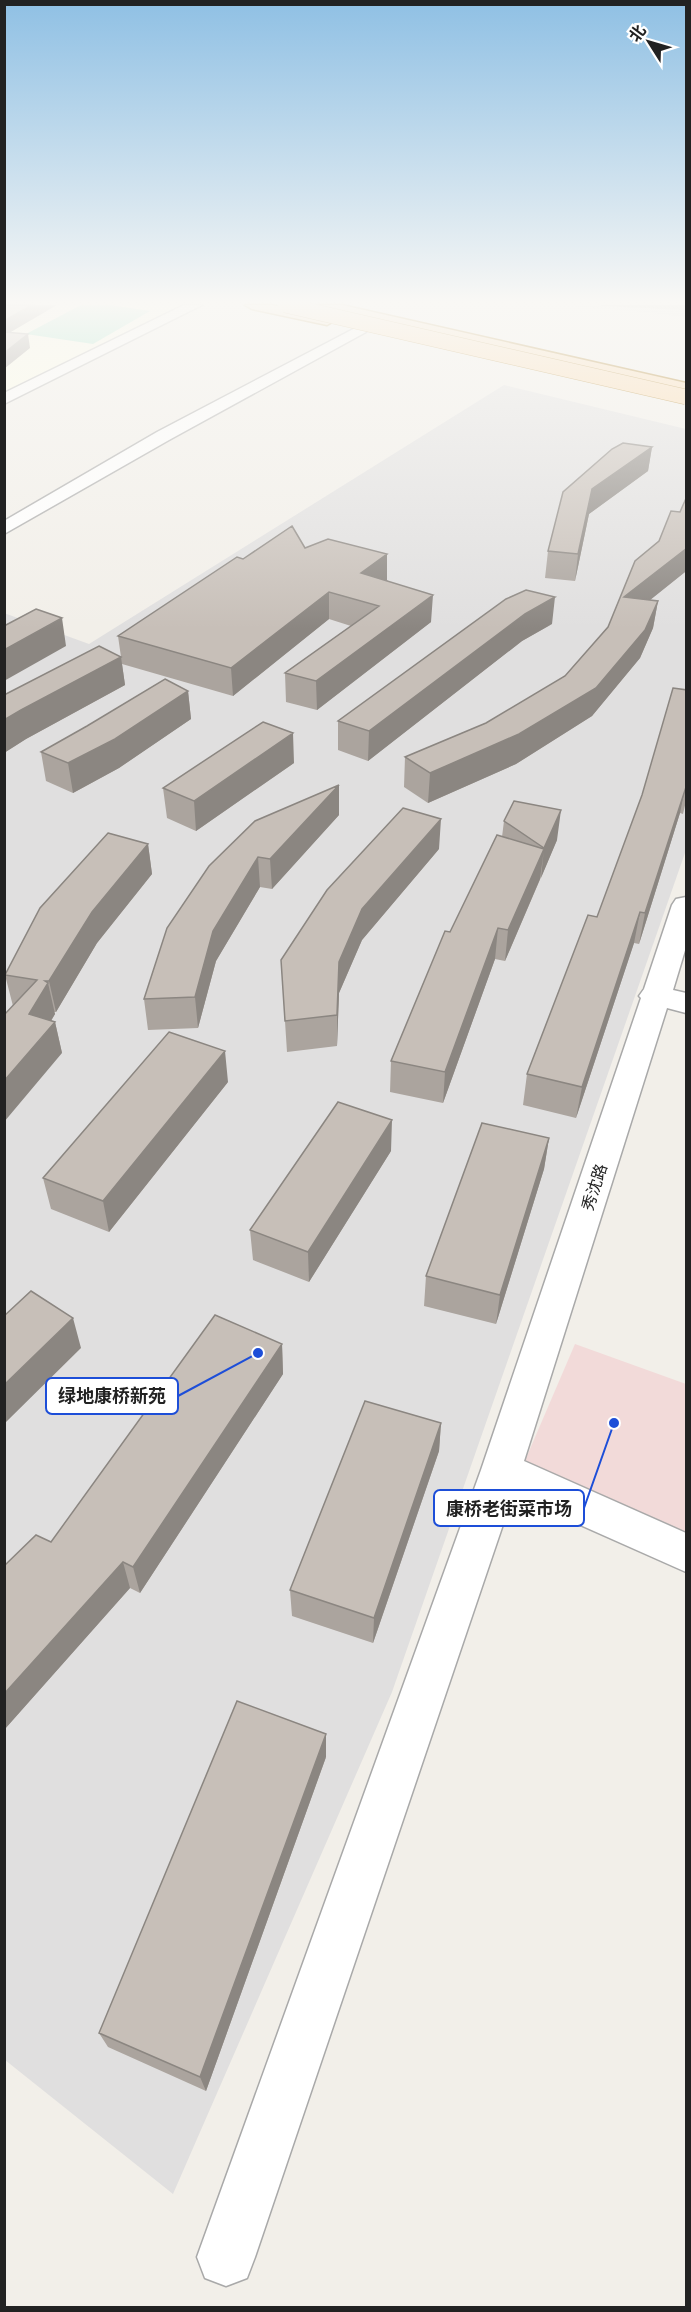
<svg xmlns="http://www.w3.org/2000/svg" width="691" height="2312" viewBox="0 0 691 2312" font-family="Poppins,'Noto Sans SC',sans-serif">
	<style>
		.residential { fill: #e0dfdf }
		.commercial { fill: #f2dad9 }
		.education { fill: #ffffe5 }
		.pitch { fill: #88e0be }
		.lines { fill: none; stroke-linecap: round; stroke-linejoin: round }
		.minor-casing { stroke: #a9a9a9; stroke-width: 3 }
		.major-casing { stroke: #a06b00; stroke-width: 3 }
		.minor { fill: #fff; fill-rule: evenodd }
		.major { fill: #fcd6a4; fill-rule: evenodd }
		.major-bridge-casing { stroke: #a06b00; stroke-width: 16; stroke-linecap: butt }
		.major-bridge { stroke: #fcd6a4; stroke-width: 15 }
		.wall { fill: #aba49e }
		.shaded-wall { fill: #8b8681 }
		.building { fill: #c7bfb8; stroke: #8b8681; stroke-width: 1.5 }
		.labels { text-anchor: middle; stroke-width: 4.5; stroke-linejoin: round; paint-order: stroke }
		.street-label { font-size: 16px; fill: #222; stroke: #fff }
		.leader { fill: none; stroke: #1d4ed8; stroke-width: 2 }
		.callout-dot { fill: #1d4ed8; stroke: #fff; stroke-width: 2 }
		.callout { fill: #fff; stroke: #1d4ed8; stroke-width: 2 }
		.callout-label { font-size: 18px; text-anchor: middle; font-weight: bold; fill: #222 }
	</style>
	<rect width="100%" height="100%" fill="#f2efe9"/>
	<!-- residential -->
	<path class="residential" d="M559,305H686V317L635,311Z
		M504,385L686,429V850L392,1692L173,2194L5,2060L4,613L89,644Z"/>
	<!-- commercial -->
	<path class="commercial" d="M575,1344L686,1384V1532L524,1463Z"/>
	<!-- education -->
	<path class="education" d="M4,305H185L5,391Z"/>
	<!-- pitch -->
	<path class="pitch" d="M81,305H110L150,311L93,344L26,334Z"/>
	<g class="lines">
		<!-- minor casing -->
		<g class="minor-casing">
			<path id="minor" d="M184,305H202L4,404V393Z
				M361,325L368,329L366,332L169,440L4,534V521L157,432Z
				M686,897V947L673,990L686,993V1013L667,1008L524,1461L686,1533V1572L513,1495L255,2257L247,2278L226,2286L205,2278L197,2257L481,1470L641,998L639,996L644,989L672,905L676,899Z"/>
		</g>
		<!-- major casing -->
		<g class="major-casing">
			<path id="major" d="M245,305H272L332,318L334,321L327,325L252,309Z
				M316,305H342L686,383V392L323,309Z"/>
		</g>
		<!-- minor -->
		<use href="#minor" class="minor"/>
		<!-- major -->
		<use href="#major" class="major"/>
		<!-- major-bridge casing -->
		<g class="major-bridge-casing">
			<path id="major-bridge" d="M285,305L686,397"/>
		</g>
		<!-- major-bridge -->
		<use href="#major-bridge" class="major-bridge"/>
	</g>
	<!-- wall -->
	<path class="wall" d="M601,305H687V310L601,306Z
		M652,447L648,471L589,514L575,581L545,578L548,551Z
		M687,496V568L685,572L650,600L658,601L653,628L640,658L592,716L516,764L428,803L404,787L405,757L486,723L565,676L608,627L659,541L680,512Z
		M305,548L387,554V580L431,622L317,710L286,702L285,673L351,626L329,619L233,696L122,664L125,685L26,739L4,753V695L121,657L118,636L243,559Z
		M552,624L522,641L368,761L338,750V721Z
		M687,690V797L683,814L680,813L639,944L634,943L576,1118L523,1105L527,1074L597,917Z
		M188,691L191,719L119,768L73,793L46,781L41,752L87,726Z
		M294,763L196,831L167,818L163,788Z
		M339,785V815L272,889L260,887L216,961L198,1028L148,1030L144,999L167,928Z
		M504,821L557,840L505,961L495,959L443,1103L390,1092L391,1061L450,932L502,837Z
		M148,844L152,874L97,943L56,1012H54L55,1014L51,1021L55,1022L62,1053L13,1006L5,975Z
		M439,849L362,940L339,993L337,1046L287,1052L281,960Z
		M228,1082L109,1232L51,1209L43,1178Z
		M549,1138L544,1169L496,1324L424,1306L426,1276Z
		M391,1151L309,1282L253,1260L250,1230Z
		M282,1344L283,1374L140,1593L130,1588L4,1730V1566L51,1542Z
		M441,1423L439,1451L373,1643L292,1616L290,1590Z
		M326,1757L206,2091L108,2047L99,2033Z"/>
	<!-- shaded-wall -->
	<path class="shaded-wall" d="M32,305H57L4,336V321Z
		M28,334L30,348L4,369V353Z
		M652,447L648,471L589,514L575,581L578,554L592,489Z
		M687,548V568L685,572L620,624L624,597Z
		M387,554V581L361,573Z
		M329,592V619L233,696L231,668Z
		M433,595L431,622L317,710L316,681Z
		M555,597L552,624L522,641L368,761L369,731L525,614Z
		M658,601L653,628L640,658L592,716L516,764L428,803L430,773L596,688Z
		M62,618L66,646L4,681V650Z
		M121,657L125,685L26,739L4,753V720L21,710Z
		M188,691L191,719L119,768L73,793L68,763Z
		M293,733L294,763L196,831L194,801Z
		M686,783L680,813L639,944L645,913Z
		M339,785V815L272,889L270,859Z
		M561,810L557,840L541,878L544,848Z
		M441,819L439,849L362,940L339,993L337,1046V1015L339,962L362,909Z
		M148,844L152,874L97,943L56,1012L49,981L92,912Z
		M544,849L540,879L505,961L508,930Z
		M258,857L260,887L216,961L198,1028L195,997L213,931Z
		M640,912L634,943L576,1118L582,1087Z
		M498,928L495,959L443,1103L445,1072Z
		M48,983L55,1014L38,1042L55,1022L62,1053L4,1122V1081L29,1014Z
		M225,1051L228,1082L109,1232L103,1201Z
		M392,1120L391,1151L309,1282L308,1252Z
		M549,1138L544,1169L496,1324L500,1295Z
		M73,1318L81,1348L4,1424V1385Z
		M282,1344L283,1374L140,1593L133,1567Z
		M441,1423L439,1451L373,1643L374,1618Z
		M123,1562L130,1588L4,1730V1694Z
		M326,1734V1757L206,2091L200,2077Z"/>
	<!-- building -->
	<path class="building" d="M4,305H32L4,321Z
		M4,332L28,334L4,353Z
		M623,443L652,447L592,489L578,554L548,551L563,492L612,449Z
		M687,496V548L624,597L658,601L645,630L596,688L519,734L430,773L405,757L486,723L565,676L608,627L635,561L659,541L671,511L680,512Z
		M292,526L305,548L328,539L387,554L361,573L433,595L316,681L285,673L379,606L329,592L231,668L118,636L237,557L243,559Z
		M526,590L555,597L525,614L369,731L338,721L506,599Z
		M36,609L62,618L4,650V626Z
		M99,646L121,657L21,710L4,720V695Z
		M165,679L188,691L115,739L68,763L41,752L87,726Z
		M673,688L687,690V784L645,913L640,912L582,1087L527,1074L588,915L597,917L642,795Z
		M263,722L293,733L194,801L163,788Z
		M339,785L270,859L258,857L213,931L195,997L144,999L167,928L209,866L255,821Z
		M514,801L561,810L544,848L504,821Z
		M403,808L441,819L362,909L339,962L337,1015L285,1021L281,960L327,890Z
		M108,833L148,844L92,912L49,981H45L48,983L29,1014L55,1022L4,1081V1015L37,980L5,975L40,908Z
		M497,835L544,849L508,930L498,928L445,1072L391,1061L445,931L450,932Z
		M169,1032L225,1051L103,1201L43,1178Z
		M338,1102L392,1120L308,1252L250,1230Z
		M482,1123L549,1138L500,1295L426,1276Z
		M31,1291L73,1318L4,1385V1316Z
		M215,1315L282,1344L133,1567L123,1562L4,1694V1566L36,1535L51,1542Z
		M365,1401L441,1423L374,1618L290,1590Z
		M237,1701L326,1734L200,2077L99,2033Z"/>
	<!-- sky -->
	<linearGradient id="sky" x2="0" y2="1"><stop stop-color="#8fc0e4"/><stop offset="0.48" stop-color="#f9f8f5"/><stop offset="1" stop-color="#f9f8f5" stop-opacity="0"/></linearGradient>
	<rect width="691" height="629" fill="url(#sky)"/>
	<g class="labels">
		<!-- street labels -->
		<g class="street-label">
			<text transform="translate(594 1187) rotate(-72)" y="6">秀沈路</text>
		</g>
	</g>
	<!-- callouts -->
	<path class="leader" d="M258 1353L178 1396M614 1423L584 1508"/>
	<g class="callout-dot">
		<circle cx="258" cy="1353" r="6"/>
		<circle cx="614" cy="1423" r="6"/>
	</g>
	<g class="callout">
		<rect x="46" y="1378" width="132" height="36" rx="6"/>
		<rect x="434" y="1490" width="150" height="36" rx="6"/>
	</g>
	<g class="callout-label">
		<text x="112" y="1402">绿地康桥新苑</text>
		<text x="509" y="1515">康桥老街菜市场</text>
	</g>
	<!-- border -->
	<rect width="691" height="2312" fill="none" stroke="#222222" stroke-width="12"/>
	<!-- north arrow -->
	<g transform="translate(649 42) rotate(307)" stroke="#ffffff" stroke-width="4.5" paint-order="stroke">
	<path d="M0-4.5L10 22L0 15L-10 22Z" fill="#222222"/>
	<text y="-9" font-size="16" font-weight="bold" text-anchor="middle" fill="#222222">北</text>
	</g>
</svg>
